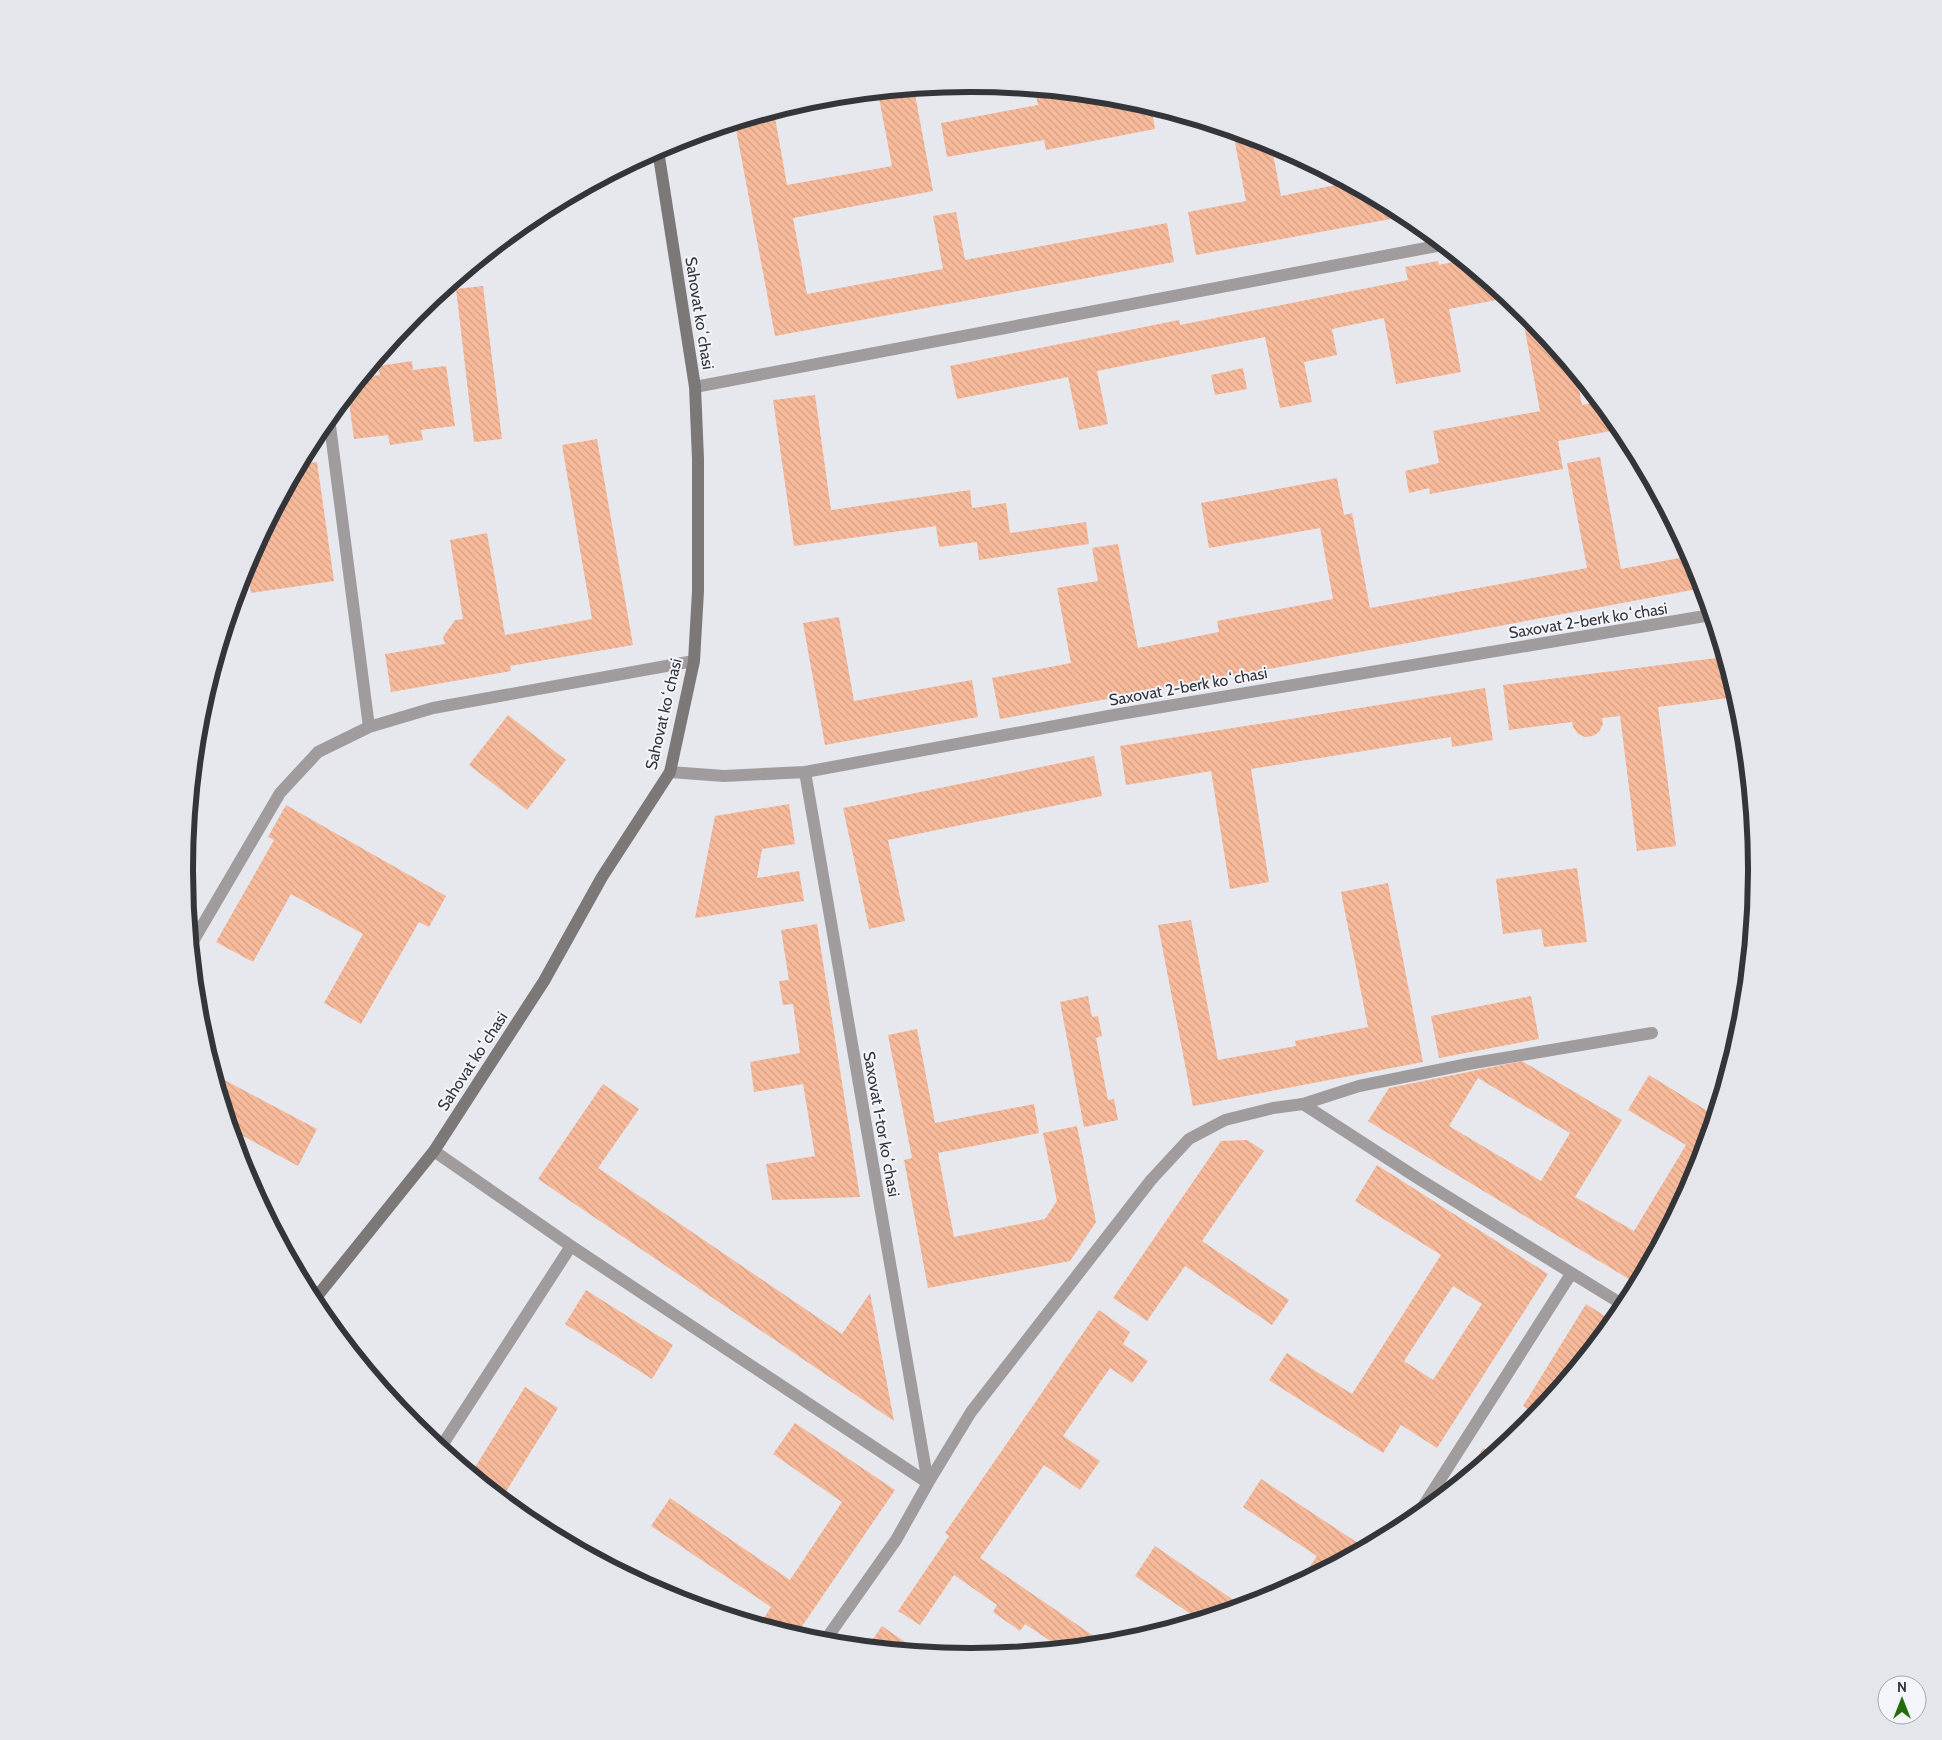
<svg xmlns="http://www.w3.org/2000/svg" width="1942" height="1740" viewBox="0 0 1942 1740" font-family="Cabin,sans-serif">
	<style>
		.building { fill: url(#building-back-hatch); fill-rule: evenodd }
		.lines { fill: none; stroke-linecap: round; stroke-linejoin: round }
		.lane { stroke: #a09c9d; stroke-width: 12 }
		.street { stroke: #a09c9d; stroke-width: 12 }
		.secondary { stroke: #7d7878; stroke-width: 12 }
		.labels { text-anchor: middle; stroke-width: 4; stroke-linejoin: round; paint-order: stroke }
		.street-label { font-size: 16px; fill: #343538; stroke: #f3f5fb }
		.rim { fill: none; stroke: #343538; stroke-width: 6 }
	</style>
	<defs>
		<pattern id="building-back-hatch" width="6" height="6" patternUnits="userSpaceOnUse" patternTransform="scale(1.25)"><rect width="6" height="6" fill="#f7ba9b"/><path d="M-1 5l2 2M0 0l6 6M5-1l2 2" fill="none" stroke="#d4a086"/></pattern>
	</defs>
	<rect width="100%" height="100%" fill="#e6e8ee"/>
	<!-- building -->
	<path class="building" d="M914,89L933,191L793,218L807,294L943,269L933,216L956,212L965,260L1167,223L1174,262L775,336L735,124L774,112L787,185L892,166L878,93Z
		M1035,90L1067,93L1068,100L1092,96L1125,99L1151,107L1155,129L1046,150L1044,140L947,157L941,123L1038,105Z
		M1233,132L1271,143L1281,196L1346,183L1407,216L1196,255L1188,212L1246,201Z
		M1462,260L1507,298L1449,309L1461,372L1396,384L1384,318L1332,329L1337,355L1304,362L1312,402L1280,408L1265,337L1097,371L1108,424L1079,430L1068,377L957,399L950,366L1179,320L1180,325L1408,280L1405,267L1438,261L1439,265Z
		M483,286L502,439L474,442L456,289Z
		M1521,309L1527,314L1576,374L1582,405L1599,402L1621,429L1558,441L1563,469L1430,494L1429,488L1409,493L1405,471L1439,463L1433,431L1540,411Z
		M412,361L413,370L446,366L455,426L421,430L423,440L390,445L388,435L354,439L348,395L364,377L380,375L378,366Z
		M1243,368L1247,389L1215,395L1211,375Z
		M815,395L831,510L970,490L972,508L1006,503L1010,533L1086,522L1089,544L979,560L977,542L939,547L936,526L794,546L773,400Z
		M597,439L633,645L510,666L511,671L391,692L385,654L445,644L443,637L455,620L463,619L450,540L487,533L505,635L592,619L562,445Z
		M1600,457L1621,569L1690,556L1698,569L1703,588L1000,719L992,678L1071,663L1057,588L1098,581L1092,548L1118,544L1138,648L1219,632L1217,621L1333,599L1320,528L1209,548L1201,503L1337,478L1344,515L1352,513L1370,608L1587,568L1567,463Z
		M317,462L334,581L251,593L247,564L301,464Z
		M839,617L854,701L972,680L978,717L825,745L803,623Z
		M1724,657L1736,697L1658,707L1676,846L1637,851L1620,716L1602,718L1603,724L1599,732L1593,736L1585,737L1578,734L1573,727L1572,722L1509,730L1503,685Z
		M1485,688L1493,740L1452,747L1451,737L1251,769L1269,882L1230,889L1211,771L1126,785L1120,746Z
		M508,715L566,760L527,810L469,765Z
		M1094,756L1102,796L888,840L905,921L869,929L843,808Z
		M789,804L795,844L762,849L757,878L799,871L804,901L695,918L715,816Z
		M286,805L446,896L429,927L419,922L361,1024L324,1003L363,934L291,894L253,962L216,942L274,840L268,837Z
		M1577,868L1587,942L1544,947L1541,929L1503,934L1496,879Z
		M1388,883L1423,1062L1193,1106L1158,925L1191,920L1218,1060L1296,1046L1295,1041L1368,1027L1341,892Z
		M817,924L860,1197L772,1200L766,1164L815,1156L803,1084L754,1092L750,1062L800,1053L793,1004L783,1005L779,981L789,980L781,930Z
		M1088,996L1092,1017L1098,1016L1102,1036L1096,1038L1108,1100L1114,1099L1118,1120L1084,1127L1060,1002Z
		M1531,996L1539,1039L1439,1058L1431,1016Z
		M917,1029L935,1123L1034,1104L1039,1133L938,1153L954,1237L1045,1219L1057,1201L1043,1133L1077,1126L1096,1222L1070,1261L928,1288L904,1160L912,1158L888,1035Z
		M1522,1061L1622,1120L1575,1197L1634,1231L1686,1145L1628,1110L1649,1075L1714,1115L1697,1171L1637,1284L1368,1121L1389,1088ZM1478,1078L1570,1133L1541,1181L1449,1126Z
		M215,1075L317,1129L298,1166L232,1130Z
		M603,1084L639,1109L598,1168L842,1334L870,1293L894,1421L538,1179Z
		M1247,1140L1264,1151L1202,1241L1289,1300L1272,1325L1185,1266L1147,1321L1113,1298L1221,1141Z
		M1377,1165L1548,1274L1437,1448L1401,1425L1383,1453L1269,1380L1287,1353L1352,1394L1441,1255L1355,1201ZM1453,1286L1482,1304L1433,1380L1404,1361Z
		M586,1290L673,1345L652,1379L565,1324Z
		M1586,1304L1613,1321L1536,1415L1523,1406Z
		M1099,1310L1130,1332L1123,1344L1148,1361L1132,1383L1110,1368L1063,1436L1100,1461L1080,1490L1044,1465L980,1558L1104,1643L1056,1648L1058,1646L1025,1624L1020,1631L993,1612L997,1605L954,1575L920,1625L898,1611L949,1536L945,1533Z
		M525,1387L558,1408L502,1498L472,1472Z
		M795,1423L895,1490L796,1635L760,1624L771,1607L651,1526L670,1498L790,1580L842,1502L773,1454Z
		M1483,1448L1493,1454L1467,1475Z
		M1261,1479L1364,1547L1300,1581L1317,1556L1243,1507Z
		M1155,1546L1242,1606L1198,1619L1135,1576Z
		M882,1626L918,1651L868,1646Z"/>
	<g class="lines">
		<!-- lane -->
		<path class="lane" d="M1303,1104L1359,1086L1468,1064L1652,1033"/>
		<!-- street -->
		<path class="street" d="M695,387L1442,245
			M329,418L369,727
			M670,772L724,776L805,772L1114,715L1711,615
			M805,772L928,1483
			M192,943L280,793L318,752L369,727L433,708L694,661
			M434,1151L571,1246L928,1483L896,1540L824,1642
			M441,1447L571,1246
			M928,1483L971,1412L1151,1180L1189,1139L1225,1120L1273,1108L1303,1104L1419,1179L1625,1306
			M1417,1516L1571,1274"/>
		<!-- secondary -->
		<path class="secondary" d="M314,1300L434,1151L544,981L602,877L670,772L694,661L698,591V459L695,387L658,150"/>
	</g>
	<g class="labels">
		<!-- street labels -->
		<g class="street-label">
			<text transform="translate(700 313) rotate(81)" y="6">Sahovat koʻchasi</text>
			<text transform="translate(1588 620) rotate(-9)" y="6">Saxovat 2-berk koʻchasi</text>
			<text transform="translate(1188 686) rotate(-10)" y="6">Saxovat 2-berk koʻchasi</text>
			<text transform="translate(663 714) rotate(-77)" y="6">Sahovat koʻchasi</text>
			<text transform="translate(472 1061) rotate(-57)" y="6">Sahovat koʻchasi</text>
			<text transform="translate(882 1124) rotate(80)" y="6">Saxovat 1-tor koʻchasi</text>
		</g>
	</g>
	<!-- crop -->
	<path d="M0 0H1942V1740H0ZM970 92H971A777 777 0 0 1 1748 869V871A777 777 0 0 1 971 1648H970A777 777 0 0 1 193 871V869A777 777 0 0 1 970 92Z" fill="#e4e6eb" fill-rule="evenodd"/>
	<path class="rim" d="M970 92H971A777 777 0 0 1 1748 869V871A777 777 0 0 1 971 1648H970A777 777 0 0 1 193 871V869A777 777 0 0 1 970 92Z"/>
	<!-- north arrow -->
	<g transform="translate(1902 1700)"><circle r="24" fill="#f3f5fb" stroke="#a7a8ad"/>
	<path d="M0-4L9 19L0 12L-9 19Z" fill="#236d0d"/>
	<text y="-8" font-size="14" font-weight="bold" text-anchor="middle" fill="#343538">N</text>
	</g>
</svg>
